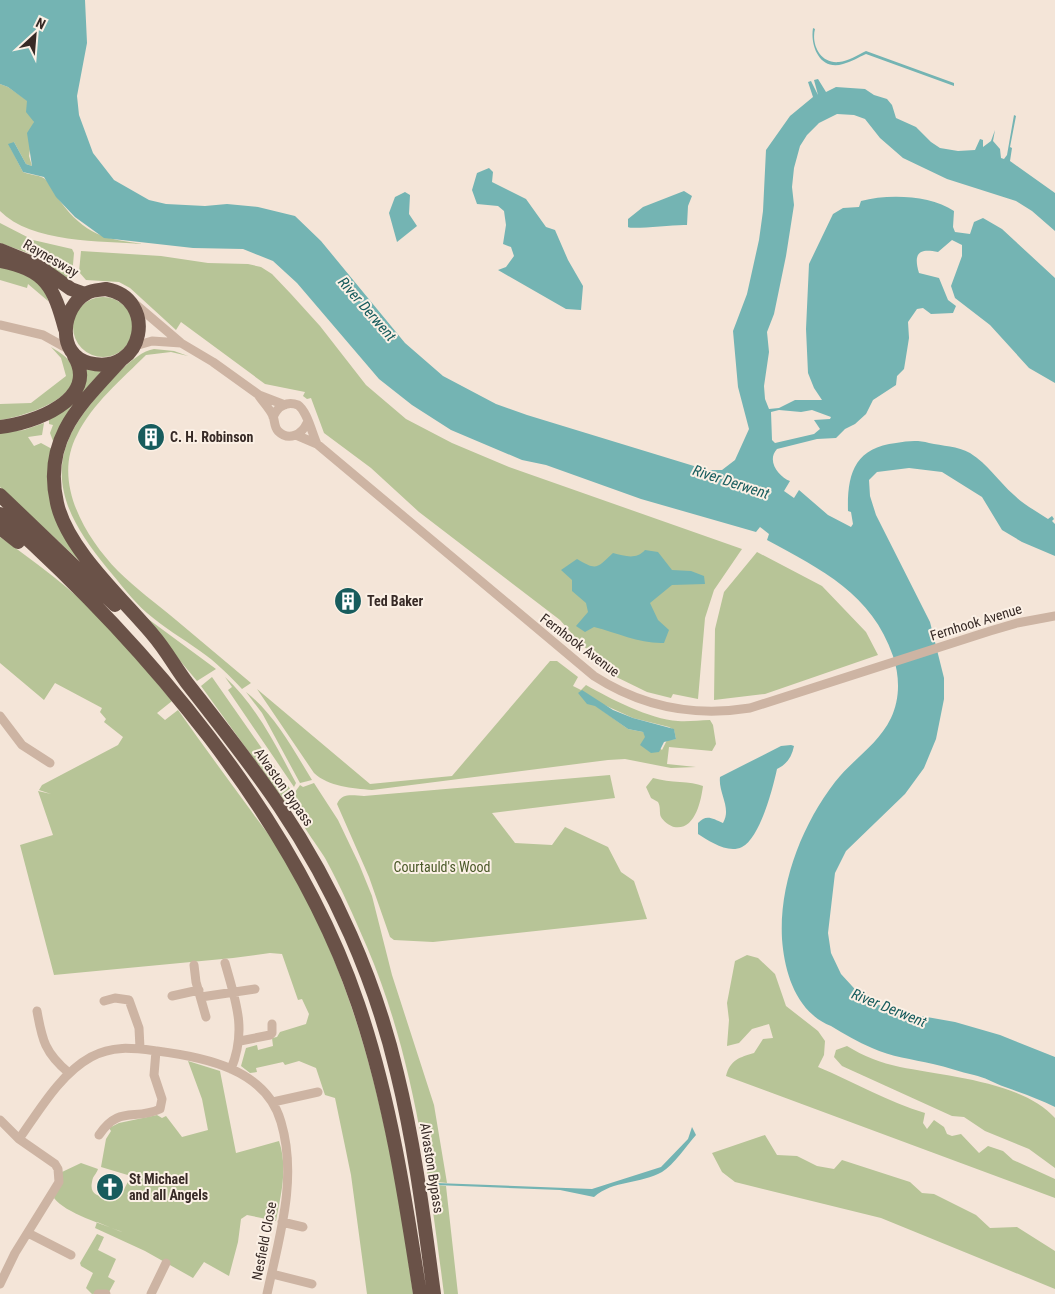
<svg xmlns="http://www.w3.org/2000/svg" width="1055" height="1294" viewBox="0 0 1055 1294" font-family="'Roboto Condensed',sans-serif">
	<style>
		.green { fill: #b7c497; fill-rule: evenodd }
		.water { fill: #74b4b3; fill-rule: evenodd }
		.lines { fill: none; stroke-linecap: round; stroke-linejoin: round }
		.minor { stroke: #cdb4a3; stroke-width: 9 }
		.trunk { stroke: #6a5248; stroke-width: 14 }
		.labels { text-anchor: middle; stroke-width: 4; stroke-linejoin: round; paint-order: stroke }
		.street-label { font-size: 14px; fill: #372a26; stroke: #fbf0e5 }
		.poi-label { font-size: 14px; font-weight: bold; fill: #372a26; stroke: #fbf0e5; text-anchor: start }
		.park-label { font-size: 14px; fill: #495827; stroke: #fbf0e5 }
		.water-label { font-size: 15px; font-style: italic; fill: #175c5d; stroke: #fbf0e5 }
	</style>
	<rect width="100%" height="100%" fill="#f4e5d8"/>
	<!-- green -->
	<path class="green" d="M0,84L8,87L28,101L34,122L29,156L32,166L26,164L14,142L10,147L23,172C29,175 41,175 45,179C51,185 55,195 60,201C85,235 105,239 143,244C102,241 31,243 0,211Z
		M0,223L33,240L72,249L74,253L72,276L66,277L28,253L0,243Z
		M81,251L161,256L208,263L248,264L261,267L272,274L291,294L320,326L366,385L406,419L452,443L509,467L742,549L714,590L705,618L698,699L673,694L671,698L647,692L602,670L601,661L581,644L560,620L419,512L371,468L324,433L311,398L307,399L303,396L305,392L265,384L181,322L176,330L130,288L119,282L86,280L79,272Z
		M0,267L16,271L45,285L48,301L28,284L27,288L0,280Z
		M73 327a30 30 0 1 1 60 0a30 30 0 1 1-60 0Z
		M51,347C57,351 65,355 69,361C93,397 22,417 0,420V404L31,403L66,376L61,358Z
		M154,349L174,351L188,356L171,352L146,355C122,379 92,404 77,435C52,482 85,537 118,571C135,588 157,604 176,620C201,641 226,662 251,683L242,689C229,675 216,662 200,651C182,638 163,627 147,613C132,600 120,583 107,568C63,514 40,466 90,405C104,388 133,352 154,349Z
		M87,369H103L70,408L53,441L50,433L53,425L49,424V419L84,385Z
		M44,423L42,435L28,437L34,446L41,443L52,449L49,481L101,581L0,487V433L24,430Z
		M0,537C34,561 69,587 99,617C126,643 148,673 172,701L157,713L165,720L178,710C201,743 225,775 249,808C260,824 274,840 284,857C362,990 393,1143 413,1294H367L351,1175L335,1098L325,1095L316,1068L299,1061L285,1065L283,1062L256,1068L257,1072L250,1073L241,1066L246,1048L257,1045L258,1050L273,1046L272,1038L277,1037L280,1032L306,1024L309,1014L302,999L298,1000L282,954L270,953L233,958L54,975L20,845L53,835L38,791L51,794L39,790L42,785L118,745L123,737L104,722L106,719L100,712L102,708L55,683L44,700L0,663Z
		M757,552L822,586L866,632L878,655L765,694L714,700L715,629L724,592Z
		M140,613L216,669L197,681Z
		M550,661H557L578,677L573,686L581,690L586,685C611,699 649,719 678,721C688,722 699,720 710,720L713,725L716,744L712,751L669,747L667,764L696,767L671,768L625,759L608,760L372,790C352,788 329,787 314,773L257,689L370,784L452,776ZM578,693L633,718L669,727L674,730L676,739L667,740L662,750L646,737L643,732L628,729Z
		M212,677L291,790L289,807L201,686Z
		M225,677C257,707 275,744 296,783L294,787L228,690L232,687Z
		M246,692C275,715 293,749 312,780L300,783L262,713Z
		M610,775L615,798L492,813L515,843L552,845L565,827L608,847L621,872L634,881L647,919L433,942L394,940L390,937L369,877L337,804C342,792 354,796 364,796Z
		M653,778C670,783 691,781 703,786C701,801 695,831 674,827C670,826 663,821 661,817C659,813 661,807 658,802L651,798L646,787Z
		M314,783L338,820L359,864L372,896L392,975L434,1105L447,1183L438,1182L437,1185L446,1186L458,1294H444C429,1177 414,1057 367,947C354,917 341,887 325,858C316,843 296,819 293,802C292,795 296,791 300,785L303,787Z
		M747,955L758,958L775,974L786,1006L818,1031L825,1041L824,1055L818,1067C854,1082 888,1102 925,1113L923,1123L927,1129L934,1120L944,1127L947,1134L952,1136L961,1134L979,1153L988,1146L1003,1151L1013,1160L1055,1179V1198L726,1076C730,1060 740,1057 754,1053L763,1039L773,1038L769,1024L752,1029L739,1043L727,1046L729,1020L727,1003L735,961Z
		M847,1046C863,1056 881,1063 900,1067C945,1076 1024,1082 1055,1118V1168L1029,1149L985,1131L964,1117L952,1116L842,1066L834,1057L836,1050Z
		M188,1061L220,1071L236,1153L279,1141C288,1168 281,1194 276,1221L247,1215L241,1219L238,1242L229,1276L204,1262L193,1278L145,1251L95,1228L97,1222L119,1231L123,1232C104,1225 65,1213 54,1198L62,1172L81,1163L98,1169C96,1175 93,1175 92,1182C88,1201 111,1197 121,1195L131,1176L101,1167L106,1139L111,1131L109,1128L119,1123L157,1115L162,1118L166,1116L182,1137L208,1130L202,1099Z
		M765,1135L777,1155L797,1156L817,1166L834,1169L842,1160L910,1182L922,1193L934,1194L976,1215L990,1228L1017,1227L1055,1251V1289L881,1218L735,1182L722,1172L712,1153Z
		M97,1234L104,1237L98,1250L116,1259L108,1277L115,1281L109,1292L92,1294L86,1288L93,1273L81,1266L80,1263Z"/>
	<!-- water -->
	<path class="water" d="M0,0H85L87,43L77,96L79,115L93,153L114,180L149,200L166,204L205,206L227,204L258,207L295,216L321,241L405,343L443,376L496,404L527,415L707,470H722L735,460L749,429L738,387L733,331L747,294L759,240L763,211L766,150L790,116L813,97L808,82L811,81L818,95L814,80L818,79L826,92L836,87L865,89L874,95L887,99L892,105L896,118L916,127L931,142L940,148L958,151L975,150L980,139L983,140V147L991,141L995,130L993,141L1000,149L1001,158L1004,159L1007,155L1014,115L1016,116L1010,147L1012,148L1010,161L1055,193V231L1032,211L1016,201L947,179L903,158L880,138L865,119L854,115L837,114L819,123L807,135L800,146L794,168L792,187L794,205L786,256L774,314L767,332L769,352L764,386L765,399L769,409L779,408L795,400H822L814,388L808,373L806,329L809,264L833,214L843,208L859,207L861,201C888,194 930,195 954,211L953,227L955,232L970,234L974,222L983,218L1002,229L1055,278V383L1029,368L990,325L955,298L951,286L962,256V245L952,240L938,252C919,248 913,253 919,273L939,278L948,300L956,306L953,313L931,314L923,308L917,309L908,322L909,338L905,363L904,369L897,376L896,385L873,400L866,414L855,424L845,429L836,438L817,439L777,449C766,461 779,477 790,481L784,491L794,498L799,490L828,515L851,527L853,524L851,512L848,511C847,473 855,448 896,443C908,441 918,440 929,443C942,446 958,446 970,453C988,464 998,481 1014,495C1023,504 1036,511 1048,519L1052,516L1054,519L1052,521L1055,524V556L1022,542L1002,530L982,497L942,472L909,468L877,472L869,480L870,496L876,515L930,622L944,678V699L936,739L924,768L905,794L846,851L835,873L828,933L831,953L841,974L863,998L893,1011L955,1022L1000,1035L1055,1057V1107C1039,1099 1021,1093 1005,1087C994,1083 984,1077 974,1075C960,1072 947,1067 933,1064C912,1059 891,1057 872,1048C858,1042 844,1034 831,1026C824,1023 818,1020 813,1015C792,997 784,966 782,939C779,883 802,825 835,782C853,759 878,745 891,718C900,699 900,677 893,656C872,594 822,570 767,540L769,534L760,527L756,532L641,499L546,465L522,460L451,430L412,405L379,379L297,283L273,261L243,249L193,248L104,238L75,217L56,197L44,177L23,172L8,144L14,142L26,164L32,166L27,133L34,122L26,112L27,101L8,87L0,84ZM779,410L801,412L812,410L831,417L830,419L814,420L820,429L814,434L775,443L772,440L771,412Z
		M813,28L815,29C811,44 820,64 839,62C848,61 858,55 866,51L954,83V86L866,54C859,57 851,62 843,64C820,71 810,46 813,28Z
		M489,168L493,172L492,182L526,199L546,227L555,230L568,260L583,286L581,310L566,309L498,270L506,267L514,256L511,247L503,244L506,225L504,211L498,206L477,204L472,190L477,173Z
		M684,191L692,196L688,206L687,225C675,224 633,230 628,227V219L643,207Z
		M405,192L410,195L409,214L417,226L397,242L389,213L395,197Z
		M645,550L658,552L672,570L691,571L704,576L705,584L672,585L650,603L658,620L669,630L664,643C640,644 618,633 594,627L585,632L576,626L588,612L586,603L572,591V580L561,570L577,559C597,571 597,568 613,553C625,556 636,560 645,550Z
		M582,690L613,710L633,718L674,729L676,739L664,742L659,752L651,753L640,745L645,737L643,732L628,729L595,706L587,704L578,693Z
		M791,745L794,746C792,757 786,765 777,769C773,788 760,838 742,847C728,854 709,841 698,834V823C706,814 712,818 723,823C732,808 718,793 720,777L781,746Z
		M692,1127L696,1135C686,1146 674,1165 662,1172C641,1184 613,1180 594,1197L560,1190L436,1185V1183L592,1189L661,1167L688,1139Z"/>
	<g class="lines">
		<!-- minor -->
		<path class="minor" d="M134,303L181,343L213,362L259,395L285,405
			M0,325L43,335L70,350
			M135,346L152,341L181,343
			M259,396C263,402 270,409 273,416C275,421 274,427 278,431C289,442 302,434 307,423
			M273,417C278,406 287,401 298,405C307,411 312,433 317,444
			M296,435L317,444L594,676C642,707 694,717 750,708L990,631L1017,623L1055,616
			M0,716L22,745L50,763
			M225,963C236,1002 247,1030 231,1069
			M194,965L196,982L206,1017
			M172,996L199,990
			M201,997L255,989
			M104,1001L115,998L129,1000L139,1028L140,1048
			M37,1011C42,1040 45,1053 69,1073
			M240,1041L270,1035L272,1033V1024
			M273,1102L318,1092
			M0,1120L19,1139L55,1164L58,1169L59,1182L15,1253L0,1284
			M99,1135C119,1105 134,1121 160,1109L162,1099L154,1075L156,1051
			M19,1139C39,1111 60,1074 91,1057C113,1045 133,1048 157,1051C204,1057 266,1069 281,1122C298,1179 279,1238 267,1294
			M282,1222L303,1227
			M28,1233L71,1255
			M272,1274L312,1284
			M98,1294H106
			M151,1294L166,1263"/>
		<!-- trunk -->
		<path class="trunk" d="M0,250L37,265L71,289L85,294
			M0,261C46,269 54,288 65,329
			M106,289C158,298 145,377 89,363C56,355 61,307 87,293C92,290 99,290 106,289Z
			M121,360C82,403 42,438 57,503C67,549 123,599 153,635C166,650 175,667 187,683C219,724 251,764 280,807C334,887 375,979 397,1073C415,1146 424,1220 434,1294
			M0,427C32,424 101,399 74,356
			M0,495L115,605
			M0,514C145,643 295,818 358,1004C390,1098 405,1196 420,1294
			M0,528L18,542"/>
	</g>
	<!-- icons -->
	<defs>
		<g id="building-disc" transform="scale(1.4375)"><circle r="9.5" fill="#175c5d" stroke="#fbf0e5"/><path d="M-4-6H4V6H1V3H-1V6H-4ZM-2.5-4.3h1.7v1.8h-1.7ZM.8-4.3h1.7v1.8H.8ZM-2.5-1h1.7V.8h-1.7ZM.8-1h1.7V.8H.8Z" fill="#fff"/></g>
		<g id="church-disc" transform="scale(1.4375)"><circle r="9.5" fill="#175c5d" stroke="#fbf0e5"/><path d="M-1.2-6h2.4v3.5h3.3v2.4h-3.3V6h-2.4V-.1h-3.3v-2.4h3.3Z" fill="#fff"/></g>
	</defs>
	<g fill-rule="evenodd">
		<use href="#building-disc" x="151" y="437"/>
		<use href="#building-disc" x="348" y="601"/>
		<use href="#church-disc" x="110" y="1187"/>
	</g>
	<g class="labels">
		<!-- street labels -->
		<g class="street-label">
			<text transform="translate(51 258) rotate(30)" y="5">Raynesway</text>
			<text transform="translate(976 622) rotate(-17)" y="5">Fernhook Avenue</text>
			<text transform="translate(580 645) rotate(37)" y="5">Fernhook Avenue</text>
			<text transform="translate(284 787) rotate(55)" y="5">Alvaston Bypass</text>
			<text transform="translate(432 1168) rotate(81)" y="5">Alvaston Bypass</text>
			<text transform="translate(264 1241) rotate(-79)" y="5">Nesfield Close</text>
		</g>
		<!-- poi labels -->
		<g class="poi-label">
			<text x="170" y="442">C. H. Robinson</text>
			<text x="367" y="606">Ted Baker</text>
			<text x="129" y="1184">St Michael<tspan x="129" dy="16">and all Angels</tspan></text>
		</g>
		<!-- park labels -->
		<g class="park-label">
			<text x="442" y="872">Courtauld's Wood</text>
		</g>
		<!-- water labels -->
		<g class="water-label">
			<text transform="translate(367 309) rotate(49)" y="5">River Derwent</text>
			<text transform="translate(731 482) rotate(18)" y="5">River Derwent</text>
			<text transform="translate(889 1008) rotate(22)" y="5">River Derwent</text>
		</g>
	</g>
	<!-- north arrow -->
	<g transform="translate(35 35) rotate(26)" stroke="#fbf0e5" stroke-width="4" paint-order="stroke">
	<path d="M0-4L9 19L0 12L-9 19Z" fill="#372a26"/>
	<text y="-8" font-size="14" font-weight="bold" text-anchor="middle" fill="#372a26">N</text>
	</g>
</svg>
